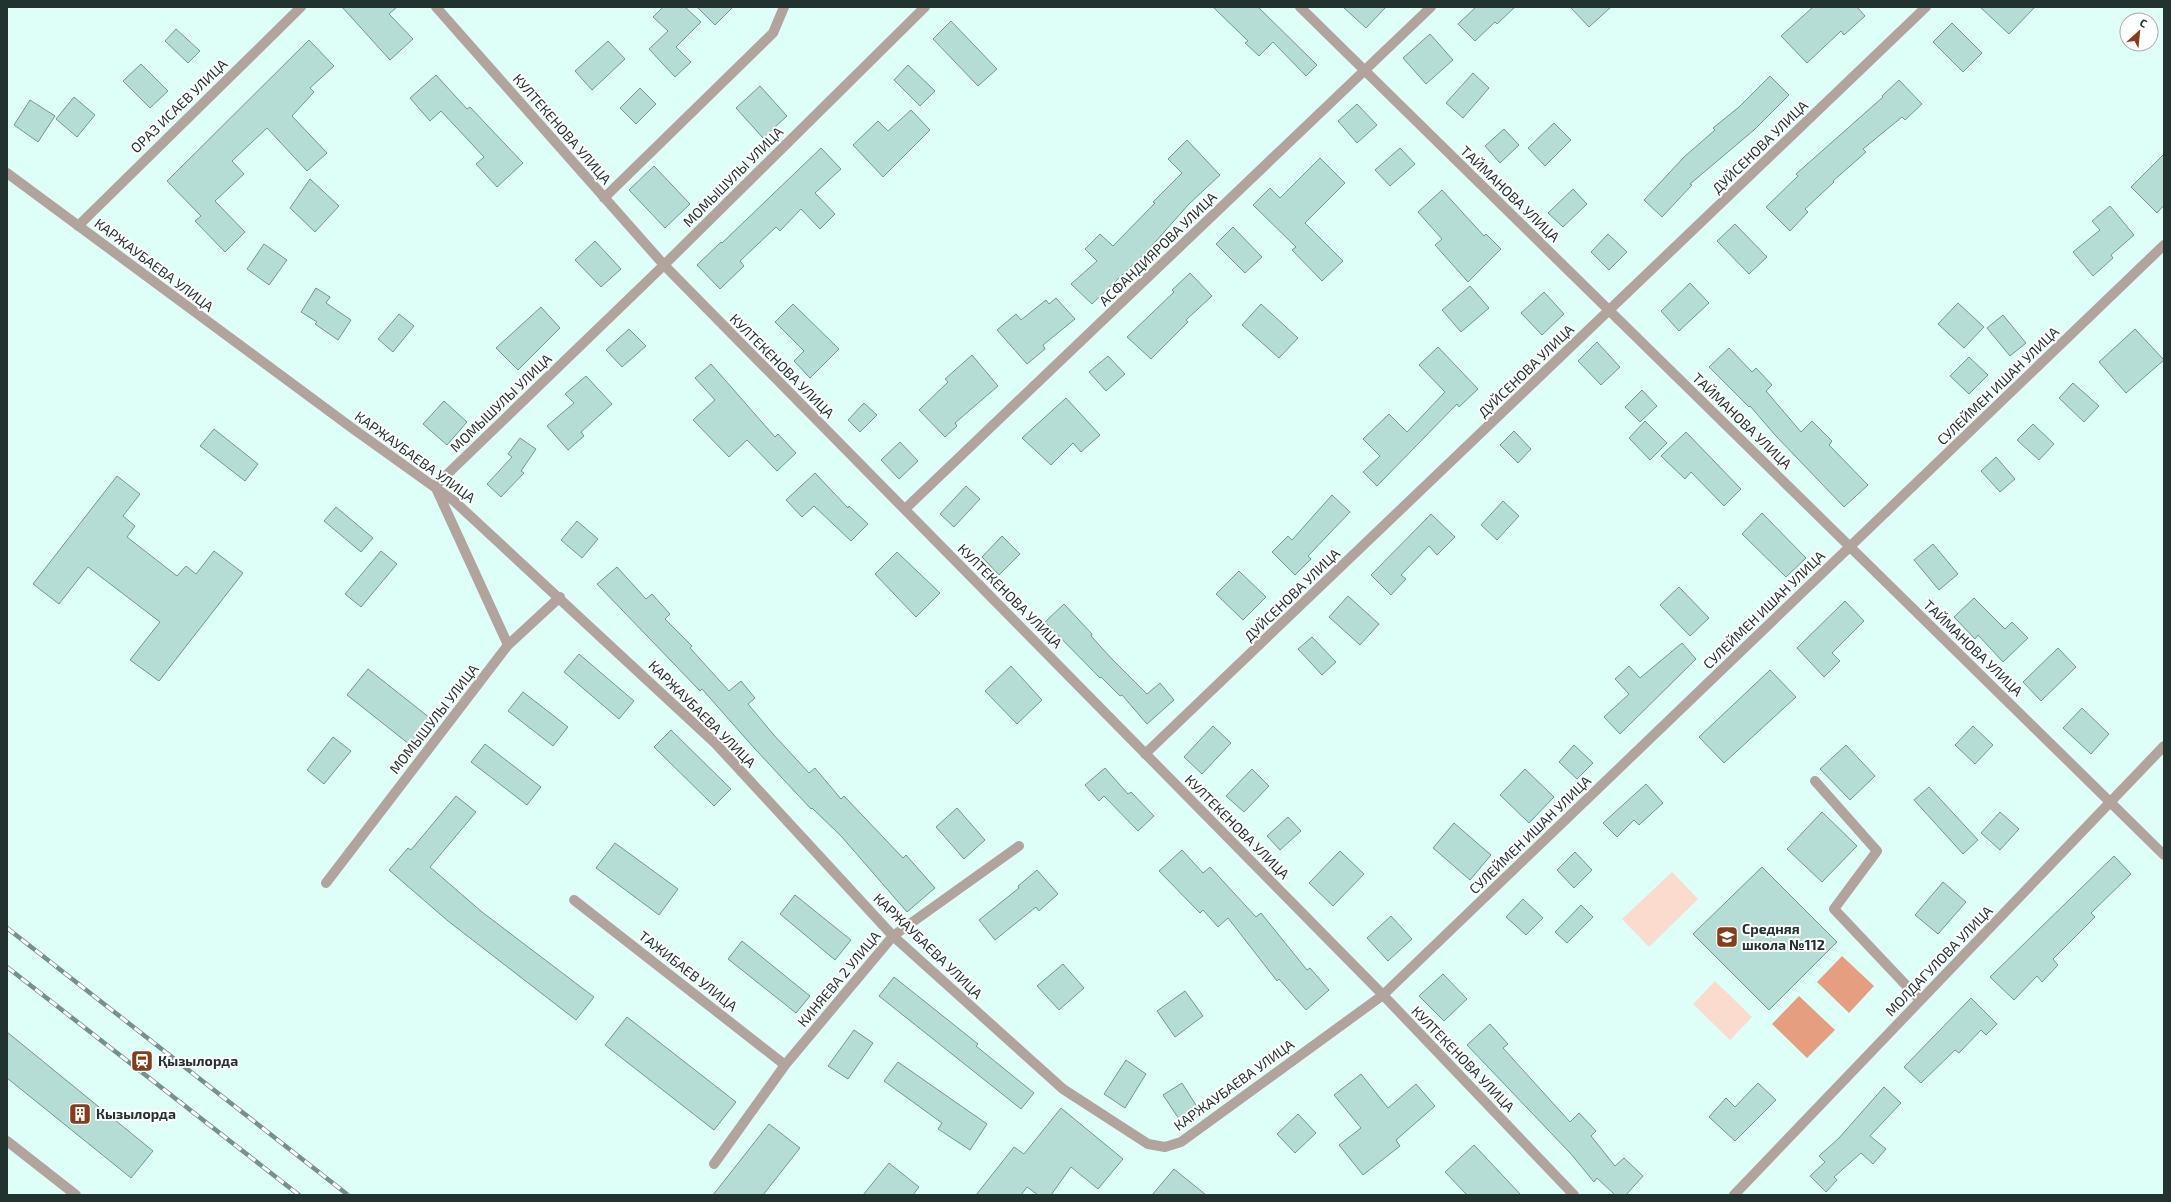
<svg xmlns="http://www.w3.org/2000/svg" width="2171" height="1202" viewBox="0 0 2171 1202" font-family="'Exo 2',sans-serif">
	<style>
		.green { fill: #fadbce }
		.forest { fill: #e59f80 }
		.building { fill: #b5ddd5; stroke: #729890 }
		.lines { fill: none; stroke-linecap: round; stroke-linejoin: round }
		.street { stroke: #b2a39c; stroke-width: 10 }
		.rail-casing { stroke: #78908b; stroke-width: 4.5 }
		.rail { stroke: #fff; stroke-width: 3; stroke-dasharray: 9; stroke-linecap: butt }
		.labels { text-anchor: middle; stroke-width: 4; stroke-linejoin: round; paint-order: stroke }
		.street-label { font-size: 14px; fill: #22322f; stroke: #fff }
		.poi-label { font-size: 14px; font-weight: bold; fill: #22322f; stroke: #fff; text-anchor: start }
	</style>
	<rect width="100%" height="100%" fill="#defff7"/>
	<!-- green -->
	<path class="green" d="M1672,872L1698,899L1649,947L1622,919Z
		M1715,981L1752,1017L1730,1040L1693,1004Z"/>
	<!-- forest -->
	<path class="forest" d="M1842,956L1874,986L1849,1013L1817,982Z
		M1799,996L1835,1030L1807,1058L1772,1024Z"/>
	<!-- building -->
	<path class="building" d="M342,7H397L389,14L413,39L390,60Z
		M663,7H685L701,22L676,47L691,62L675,77L649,49L668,31L653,17Z
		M697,7H733L715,25Z
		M1213,7H1258L1317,65L1306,76L1273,42L1259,56L1245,43L1248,41Z
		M1343,7H1386L1366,28Z
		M1476,7H1515L1497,24L1495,22L1475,41L1458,24Z
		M1570,7H1611L1589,27Z
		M1813,7H1857L1865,16L1844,35L1841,31L1807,63L1781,36Z
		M1980,7H2035L2009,34Z
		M951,21L997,69L978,86L933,39Z
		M1952,23L1982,53L1963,72L1933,42Z
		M176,29L200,51L188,63L165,41Z
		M1430,34L1453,60L1426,84L1403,58Z
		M309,40L334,66L310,88L314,92L292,116L327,153L307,171L267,128L232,161L244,174L215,201L245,232L225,252L195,221L201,216L167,181Z
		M608,41L625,59L592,90L575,71Z
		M141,64L168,91L150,108L123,81Z
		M908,65L935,91L920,106L894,80Z
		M1473,73L1489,88L1463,118L1446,103Z
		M436,75L467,109L470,107L523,163L497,187L476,164L484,157L441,111L430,121L410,98Z
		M1770,76L1789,95L1754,130L1690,184L1692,185L1662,217L1644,200L1684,157L1715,130L1713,128L1739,107Z
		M1899,80L1922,104L1905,120L1902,117L1863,149L1866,152L1833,181L1834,182L1805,209L1808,212L1790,231L1766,207L1798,176L1796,174L1883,97L1882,96Z
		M760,86L787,116L763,138L736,108Z
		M640,88L656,104L636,124L620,108Z
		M74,97L95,115L77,137L56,119Z
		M30,100L55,116L38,142L14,125Z
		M1357,104L1377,125L1357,143L1338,121Z
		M911,110L930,130L883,177L853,145L878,121L888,131Z
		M1554,123L1571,140L1545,166L1528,148Z
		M1504,129L1519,145L1500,163L1485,146Z
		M1187,140L1220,175L1189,204L1149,249L1092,304L1071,284L1097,261L1085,249L1100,234L1113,246L1155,203L1153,202L1182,173L1168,159Z
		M821,148L841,169L815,193L835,214L820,229L801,209L780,231L776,227L740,261L744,266L720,289L697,265L721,242L722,243Z
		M1400,148L1415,164L1390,186L1375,170Z
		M2164,154V205L2157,213L2131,187Z
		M1320,158L1345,183L1305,223L1343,261L1322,281L1292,250L1296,247L1253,205L1270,188L1280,198Z
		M654,166L690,204L665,228L629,190Z
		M310,179L339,206L315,232L290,208Z
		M1573,189L1587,204L1563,227L1548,213Z
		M1442,190L1484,236L1486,234L1501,249L1468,282L1435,245L1442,239L1418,212Z
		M2110,206L2134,235L2111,255L2113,258L2093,276L2073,252L2100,230L2092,221Z
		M1735,224L1767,257L1749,274L1717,241Z
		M1233,227L1262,257L1245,273L1216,244Z
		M1608,234L1627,252L1609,270L1591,252Z
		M595,241L621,269L601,287L575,260Z
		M264,244L287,260L269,285L247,269Z
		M1190,273L1212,296L1186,320L1188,322L1151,359L1127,337L1174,292L1172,290Z
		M1690,283L1709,303L1679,331L1661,311Z
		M1470,286L1489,308L1461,332L1442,310Z
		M316,288L330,297L326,303L351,320L338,340L315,324L317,322L301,312Z
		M1544,292L1564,314L1542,335L1521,313Z
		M1056,298L1075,319L1043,345L1045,349L1027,364L997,330L1016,314L1021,320L1046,300L1049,304Z
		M1958,303L1984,327L1964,348L1938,324Z
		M793,304L839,349L810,378L794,361L804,351L775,322Z
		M1261,304L1298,338L1279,358L1242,325Z
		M541,307L560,328L518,370L496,348Z
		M399,314L414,326L393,352L378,339Z
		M2003,315L2026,343L2010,356L1987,328Z
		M629,329L646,346L622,367L606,350Z
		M2135,329L2164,360L2126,393L2099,362Z
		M1597,342L1620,367L1601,385L1578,361Z
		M1438,347L1478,389L1459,407L1457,404L1377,486L1363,472L1380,456L1363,439L1389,414L1407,432L1445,392L1419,365Z
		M1729,348L1752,372L1756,368L1772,385L1766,391L1801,432L1812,421L1832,441L1829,445L1868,485L1844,507L1775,435L1750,406L1749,407L1709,367Z
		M972,355L998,386L955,423L957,426L945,437L919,410L948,382L945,379Z
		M1108,356L1125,374L1106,391L1089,372Z
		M1969,357L1988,375L1969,394L1950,376Z
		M711,364L775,437L778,434L796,453L777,471L747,440L729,457L693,420L715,400L695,378Z
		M586,376L612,404L581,432L584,436L568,450L547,426L574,403L565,394Z
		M2073,383L2099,406L2084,422L2059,398Z
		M1642,390L1657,406L1640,422L1625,407Z
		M1066,398L1100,435L1081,452L1073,443L1051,465L1022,438Z
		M444,401L467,422L447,445L423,424Z
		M864,403L877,415L860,432L848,420Z
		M1645,421L1667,443L1650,460L1629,438Z
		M2033,424L2054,444L2039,460L2017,440Z
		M214,429L258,464L245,481L200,446Z
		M1514,431L1531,449L1518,463L1500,445Z
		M1686,432L1741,489L1724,506L1691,472L1685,479L1661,456Z
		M520,438L536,449L521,471L524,473L501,497L487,484L512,457L508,454Z
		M900,442L918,461L899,479L881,460Z
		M1996,457L2015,479L2000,492L1981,471Z
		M815,473L848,508L849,506L868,524L851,541L814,506L802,517L786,500Z
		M117,476L140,494L123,516L135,526L127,537L177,576L186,566L196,574L214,551L243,573L159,681L130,660L160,622L88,567L59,604L33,584Z
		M966,486L980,499L954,527L940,514Z
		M1332,495L1350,512L1308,556L1311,559L1295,575L1272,552L1288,536L1292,540Z
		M1503,501L1519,516L1497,540L1481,525Z
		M336,507L373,538L361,552L324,521Z
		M1762,513L1806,558L1786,577L1742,534Z
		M1431,514L1455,537L1437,555L1429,546L1401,575L1406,579L1391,595L1371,575Z
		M577,521L598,539L582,558L561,540Z
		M1002,536L1020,554L999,575L982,557Z
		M1933,544L1958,574L1939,590L1914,560Z
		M381,551L397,564L361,607L345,594Z
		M897,552L940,593L916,617L875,574Z
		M617,567L646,599L652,594L670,614L665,619L692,646L690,648L729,691L741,681L755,698L748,704L773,734L809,773L815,768L841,799L844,796L903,858L906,855L935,888L907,912L841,836L812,808L811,809L755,749L702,689L700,691L597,584Z
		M1239,571L1266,597L1243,620L1216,594Z
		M1679,587L1709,618L1690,636L1660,605Z
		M1348,596L1379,624L1360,645L1329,617Z
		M1974,598L2005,629L2012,622L2028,638L2003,662L1978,635L1975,639L1954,617Z
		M1845,601L1864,621L1832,653L1840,661L1824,677L1797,648Z
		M1064,604L1092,634L1091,636L1111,658L1147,694L1160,683L1174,700L1147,724L1122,695L1120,696L1101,677L1100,678L1045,622Z
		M1312,637L1336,662L1322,675L1298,649Z
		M1682,643L1696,659L1620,734L1604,717L1629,694L1615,679L1629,666L1640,678Z
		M2058,648L2076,667L2041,701L2023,682Z
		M579,654L634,701L619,719L564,672Z
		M1011,666L1042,700L1017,724L985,691Z
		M368,669L435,722L414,748L347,695Z
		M1770,670L1796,697L1724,763L1699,737Z
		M523,692L568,727L553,746L508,711Z
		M2082,708L2109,734L2091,754L2063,728Z
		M1213,726L1231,743L1202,774L1184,757Z
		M1973,726L1993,745L1975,764L1955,745Z
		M671,730L731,789L714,806L654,747Z
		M333,737L351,751L324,784L307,770Z
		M485,744L541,787L527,805L471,762Z
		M1574,745L1593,763L1577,779L1559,762Z
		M1846,745L1875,776L1850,800L1820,769Z
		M1105,768L1128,794L1131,792L1154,816L1138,831L1104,796L1099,801L1085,785Z
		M1252,769L1269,786L1244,812L1226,796Z
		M1525,769L1554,797L1529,823L1500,795Z
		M1646,784L1663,803L1639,825L1634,820L1617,837L1603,823Z
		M1929,787L1978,840L1963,854L1914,800Z
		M456,796L476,812L430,867L482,912L594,997L576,1020L448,921L389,870L408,848L411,850Z
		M957,808L985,840L964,859L936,827Z
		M1822,812L1857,846L1822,882L1787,849Z
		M2000,812L2019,829L2000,850L1981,833Z
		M1288,817L1301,831L1280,850L1267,836Z
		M1454,823L1491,855L1470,880L1433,848Z
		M615,843L678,889L659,915L596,868Z
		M1182,850L1203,873L1210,867L1256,917L1261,913L1307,970L1310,968L1329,990L1306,1010L1279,979L1277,981L1228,918L1218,927L1203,910L1200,913L1159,871Z
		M1340,851L1364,874L1333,906L1309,883Z
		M1575,852L1592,870L1574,888L1557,870Z
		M2114,856L2131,874L2091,913L2095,917L2053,959L2058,965L2042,982L2037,976L2014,1000L1990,977Z
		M1762,867L1837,942L1769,1010L1693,934Z
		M1037,870L1058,894L1039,911L1036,907L995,940L979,920L1019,888L1018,886Z
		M1943,882L1966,902L1938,934L1915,915Z
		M795,895L851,940L835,960L780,914Z
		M1523,899L1543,918L1526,935L1506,917Z
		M1581,905L1593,917L1567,943L1555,932Z
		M1391,916L1412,939L1388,961L1367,938Z
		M742,941L810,996L796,1013L728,959Z
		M1063,964L1084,988L1059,1010L1037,986Z
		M1443,974L1467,999L1444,1021L1419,996Z
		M894,977L978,1044L976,1046L1034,1093L1021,1109L879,996Z
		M1185,991L1203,1016L1175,1037L1157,1011Z
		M1971,998L1997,1024L1986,1035L1981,1030L1959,1053L1955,1050L1921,1083L1904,1067Z
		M627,1017L736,1102L714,1130L605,1045Z
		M1490,1024L1508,1044L1503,1048L1570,1122L1579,1113L1596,1131L1591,1136L1615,1166L1624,1158L1643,1176L1626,1195H1615L1597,1178L1594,1182L1571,1154L1467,1045Z
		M854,1030L873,1043L848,1079L828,1066Z
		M7,1032L153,1151L131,1178L7,1078Z
		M1126,1060L1146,1074L1125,1108L1104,1094Z
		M898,1062L987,1124L970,1150L938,1129L942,1123L884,1081Z
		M1361,1074L1388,1108L1416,1084L1435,1106L1396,1140L1400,1146L1363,1175L1339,1145L1361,1128L1334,1095Z
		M1182,1083L1201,1113L1183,1125L1163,1095Z
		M1758,1083L1776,1100L1735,1141L1709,1117L1726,1098L1735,1107Z
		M1884,1087L1901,1103L1870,1136L1886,1149L1873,1164L1861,1153L1834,1177L1837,1180L1826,1192L1810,1176L1825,1162L1819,1156L1839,1138Z
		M1061,1108L1123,1159L1098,1189L1071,1167L1051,1195H1038L1027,1187L1021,1195H976L1014,1147L1024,1154Z
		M1298,1114L1316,1133L1295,1153L1277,1134Z
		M769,1124L800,1148L763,1195H713Z
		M1474,1145L1521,1195H1467L1445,1172Z
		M889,1163L919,1187L913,1195H863Z
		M1174,1169L1206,1195H1152Z"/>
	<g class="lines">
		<!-- street -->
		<path class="street" d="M436,7L664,265L1383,995L1574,1195
			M1300,7L2164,855
			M7,173L352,428L454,501L715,743L893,936L1063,1089L1148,1144L1165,1147L1181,1142L1383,995L2164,245
			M604,198L773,33L784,7
			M78,226L301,7
			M905,509L1431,7
			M508,645L560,597
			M1145,754L1926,7
			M1815,781L1877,851L1834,909L1920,1000
			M326,883L508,645L435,486L664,265L925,7
			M574,900L785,1065
			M7,1141L76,1195
			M714,1164L785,1065L893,936L1019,846
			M1734,1195L2164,746"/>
		<!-- rail casing -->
		<g class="rail-casing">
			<path id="rail" d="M7,928L348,1195
				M7,967L299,1195"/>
		</g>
		<!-- rail -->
		<use href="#rail" class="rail"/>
	</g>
	<!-- icons -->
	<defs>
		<g id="school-square" transform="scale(1.15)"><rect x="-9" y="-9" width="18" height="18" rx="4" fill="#853e1b" stroke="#fff"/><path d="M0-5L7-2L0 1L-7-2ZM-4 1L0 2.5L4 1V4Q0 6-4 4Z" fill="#fff"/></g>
		<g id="station-square" transform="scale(1.15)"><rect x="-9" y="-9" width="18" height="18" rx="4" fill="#853e1b" stroke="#fff"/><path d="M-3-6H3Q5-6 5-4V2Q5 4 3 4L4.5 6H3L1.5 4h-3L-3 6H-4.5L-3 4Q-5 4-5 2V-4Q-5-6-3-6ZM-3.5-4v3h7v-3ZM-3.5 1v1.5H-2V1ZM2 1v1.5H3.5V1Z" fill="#fff"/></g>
		<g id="building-square" transform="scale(1.15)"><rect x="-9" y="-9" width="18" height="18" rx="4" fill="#853e1b" stroke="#fff"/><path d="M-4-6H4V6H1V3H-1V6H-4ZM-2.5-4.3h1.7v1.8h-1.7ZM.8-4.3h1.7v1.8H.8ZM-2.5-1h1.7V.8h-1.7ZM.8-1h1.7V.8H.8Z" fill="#fff"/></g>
	</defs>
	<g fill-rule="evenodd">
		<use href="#school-square" x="1727" y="937"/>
		<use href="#station-square" x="142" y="1061"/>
		<use href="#building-square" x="80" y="1114"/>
	</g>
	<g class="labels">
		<!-- street labels -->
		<g class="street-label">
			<text transform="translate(179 106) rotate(-44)" y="5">ОРАЗ ИСАЕВ УЛИЦА</text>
			<text transform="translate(562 129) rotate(49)" y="5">КУЛТЕКЕНОВА УЛИЦА</text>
			<text transform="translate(1760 147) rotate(-44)" y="5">ДУЙСЕНОВА УЛИЦА</text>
			<text transform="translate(733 177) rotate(-45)" y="5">МОМЫШУЛЫ УЛИЦА</text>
			<text transform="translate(1510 194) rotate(44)" y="5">ТАЙМАНОВА УЛИЦА</text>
			<text transform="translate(1158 249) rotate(-44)" y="5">АСФАНДИЯРОВА УЛИЦА</text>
			<text transform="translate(154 265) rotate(37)" y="5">КАРЖАУБАЕВА УЛИЦА</text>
			<text transform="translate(782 366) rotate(45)" y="5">КУЛТЕКЕНОВА УЛИЦА</text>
			<text transform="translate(1526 371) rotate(-44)" y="5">ДУЙСЕНОВА УЛИЦА</text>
			<text transform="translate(1998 386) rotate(-44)" y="5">СУЛЕЙМЕН ИШАН УЛИЦА</text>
			<text transform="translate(501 403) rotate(-44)" y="5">МОМЫШУЛЫ УЛИЦА</text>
			<text transform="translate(1742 421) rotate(44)" y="5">ТАЙМАНОВА УЛИЦА</text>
			<text transform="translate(415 457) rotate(36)" y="5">КАРЖАУБАЕВА УЛИЦА</text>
			<text transform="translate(1292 595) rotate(-44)" y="5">ДУЙСЕНОВА УЛИЦА</text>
			<text transform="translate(1010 596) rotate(45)" y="5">КУЛТЕКЕНОВА УЛИЦА</text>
			<text transform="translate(1764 610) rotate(-44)" y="5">СУЛЕЙМЕН ИШАН УЛИЦА</text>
			<text transform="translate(1973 648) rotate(44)" y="5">ТАЙМАНОВА УЛИЦА</text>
			<text transform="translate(702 714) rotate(45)" y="5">КАРЖАУБАЕВА УЛИЦА</text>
			<text transform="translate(434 719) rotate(-52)" y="5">МОМЫШУЛЫ УЛИЦА</text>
			<text transform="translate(1237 827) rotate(45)" y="5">КУЛТЕКЕНОВА УЛИЦА</text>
			<text transform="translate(1530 835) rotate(-44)" y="5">СУЛЕЙМЕН ИШАН УЛИЦА</text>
			<text transform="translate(928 946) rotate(44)" y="5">КАРЖАУБАЕВА УЛИЦА</text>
			<text transform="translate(1939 961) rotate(-46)" y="5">МОЛДАГУЛОВА УЛИЦА</text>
			<text transform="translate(688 971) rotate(38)" y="5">ТАЖИБАЕВ УЛИЦА</text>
			<text transform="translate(839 979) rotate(-50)" y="5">КИНЯЕВА 2 УЛИЦА</text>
			<text transform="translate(1463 1059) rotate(46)" y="5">КУЛТЕКЕНОВА УЛИЦА</text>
			<text transform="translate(1234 1085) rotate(-36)" y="5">КАРЖАУБАЕВА УЛИЦА</text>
		</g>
		<!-- poi labels -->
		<g class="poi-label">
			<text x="1742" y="934">Средняя<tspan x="1742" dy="16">школа №112</tspan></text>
			<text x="158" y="1066">Қызылорда</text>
			<text x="96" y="1119">Кызылорда</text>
		</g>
	</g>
	<!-- border -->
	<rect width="2171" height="1202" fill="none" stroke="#22322f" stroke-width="16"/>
	<!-- north arrow -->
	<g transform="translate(2139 32) rotate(27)"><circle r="19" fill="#ffffff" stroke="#a7adac"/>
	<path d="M0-3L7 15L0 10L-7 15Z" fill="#853e1b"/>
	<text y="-6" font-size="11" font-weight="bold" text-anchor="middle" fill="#22322f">С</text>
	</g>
</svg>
